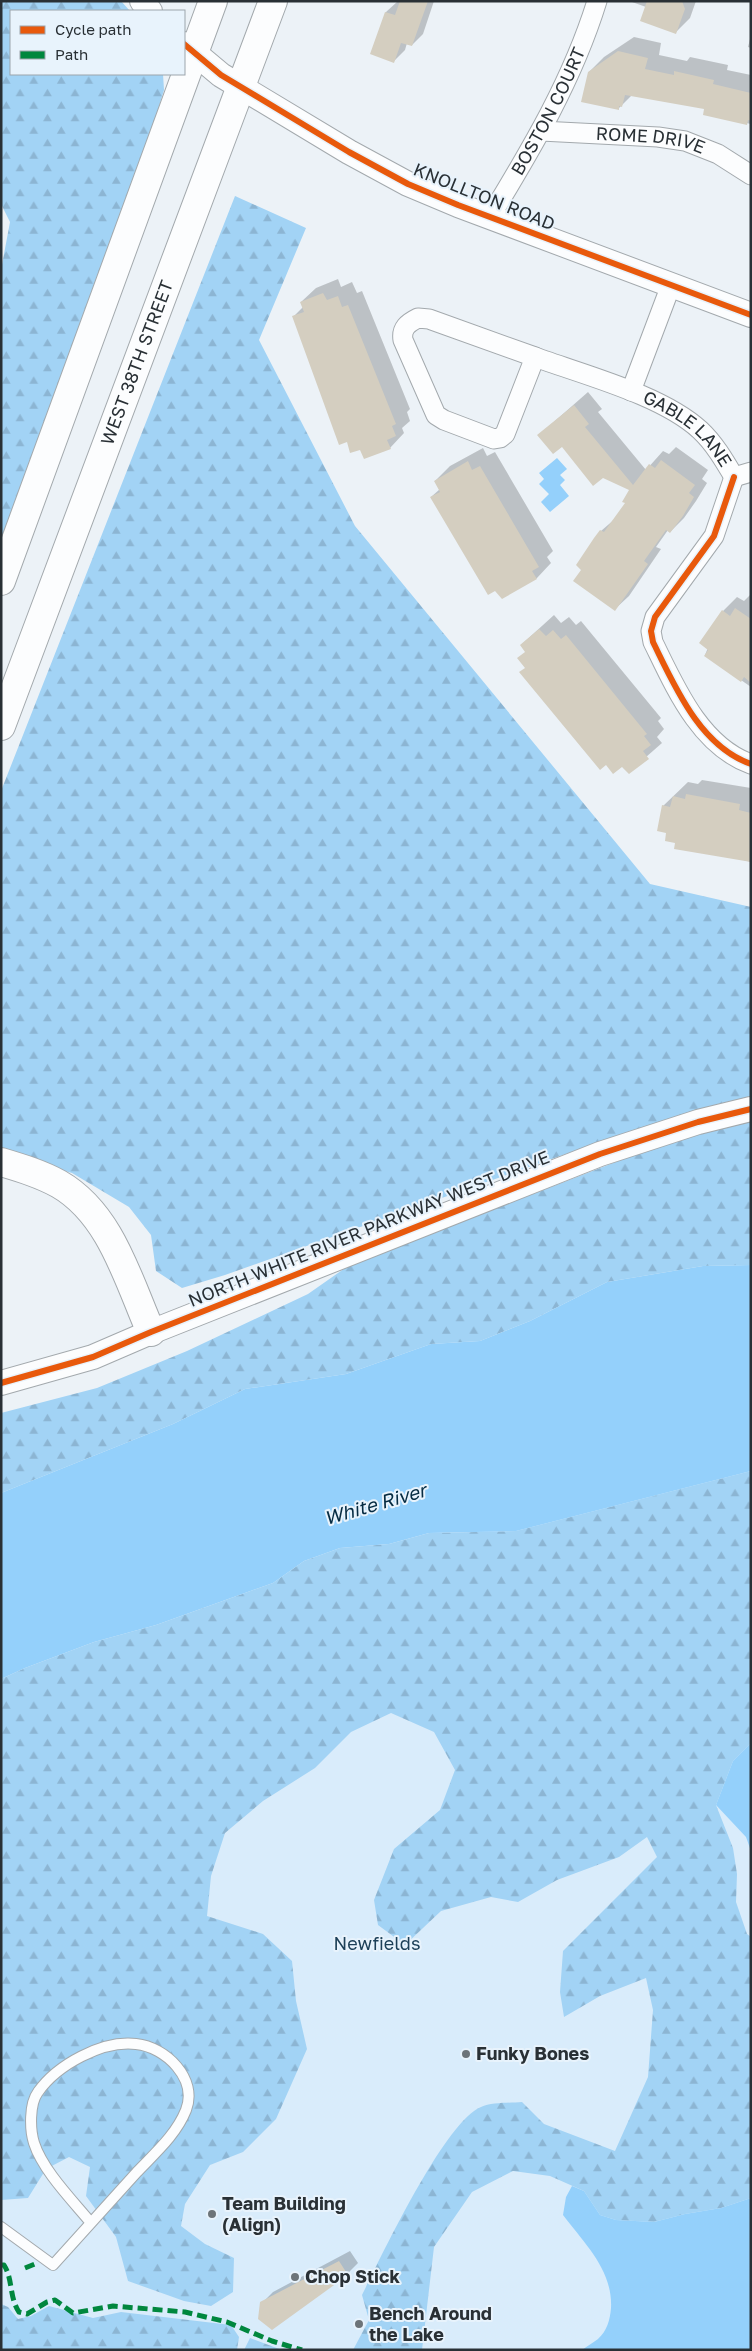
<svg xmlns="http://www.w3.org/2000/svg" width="752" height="2351" viewBox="0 0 752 2351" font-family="'Golos Text',sans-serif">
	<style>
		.green { fill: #d9ecfb }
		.forest { fill: url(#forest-firs) }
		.water { fill: #94d0fb }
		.shadow { fill: #0003 }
		.building { fill: #d4cec0 }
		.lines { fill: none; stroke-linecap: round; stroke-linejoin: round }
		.service-casing { stroke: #a3a9ad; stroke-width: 12 }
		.minor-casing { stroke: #a3a9ad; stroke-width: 21 }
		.tertiary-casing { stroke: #a3a9ad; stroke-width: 26 }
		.primary-casing { stroke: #a3a9ad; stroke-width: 30 }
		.service { stroke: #fcfdfe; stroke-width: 10 }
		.minor { stroke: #fcfdfe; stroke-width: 19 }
		.tertiary { stroke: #fcfdfe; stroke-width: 24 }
		.primary { stroke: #fcfdfe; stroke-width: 28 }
		.quiet { stroke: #00873e; stroke-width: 5; stroke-dasharray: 10 5; stroke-linecap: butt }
		.cycleway-casing { stroke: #e8f3fc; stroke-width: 9 }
		.cycleway { stroke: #e8590c; stroke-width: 6 }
		.poi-dot { fill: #6d7479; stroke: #e8f3fc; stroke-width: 2 }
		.labels { text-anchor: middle; stroke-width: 4; stroke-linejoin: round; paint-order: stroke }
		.street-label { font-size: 18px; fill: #293035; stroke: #e8f3fc }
		.park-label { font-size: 18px; fill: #1d4058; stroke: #e8f3fc }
		.poi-label { font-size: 18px; font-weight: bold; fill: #293035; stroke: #e8f3fc; text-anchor: start }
		.water-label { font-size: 19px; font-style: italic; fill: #062c43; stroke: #e8f3fc }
	</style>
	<defs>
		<pattern id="forest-firs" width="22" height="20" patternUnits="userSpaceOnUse" patternTransform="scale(1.25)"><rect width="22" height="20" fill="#a2d3f5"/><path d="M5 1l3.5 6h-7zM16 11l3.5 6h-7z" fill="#8cb5d3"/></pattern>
	</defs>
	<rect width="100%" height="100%" fill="#ecf2f7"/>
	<!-- green -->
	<path class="green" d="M751,1471V2350H1V1679L479,1531Z"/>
	<!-- forest -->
	<path class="forest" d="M1,1H121L130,11H11V74H163L164,90L153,126L1,544V270L10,222L1,204Z
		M235,196L306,228L259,340L355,526L650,884L751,907V1100L622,1134L225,1275L182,1288L156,1271L151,1235L129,1207L72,1173L1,1153V791Z
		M751,1119V1265L703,1266L607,1282L530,1321L480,1341L431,1344L346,1374L245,1389L173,1424L1,1493V1413L97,1388L187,1351L308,1294L348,1266L644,1151Z
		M751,1471V1743L733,1761L716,1805L733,1848L737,1874L736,1902L747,1934L751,1937V2198L721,2208L685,2214L654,2222L616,2220L600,2215L584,2191L550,2176L513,2171L472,2192L434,2247L422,2350H353L369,2320L362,2295C381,2257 445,2121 481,2107C492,2102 510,2103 522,2102L544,2124L615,2151L648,2077L653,2010L646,1978L600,1996L564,2017L560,1992L563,1951L657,1857L647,1837L619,1857L557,1880L518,1902L491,1897L441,1911L405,1945L378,1925L374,1900L394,1849L440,1810L455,1770L434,1732L391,1713L351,1732L315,1768L263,1801L225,1833L211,1876L207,1916L263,1934L292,1961L296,2001L307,2049L276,2119L243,2152L210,2165L185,2204L181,2226L205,2244L234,2258L233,2292L211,2306L184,2301L128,2281L116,2237L86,2196L90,2167L69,2157L46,2169L28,2198L1,2200V1679L25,1668L94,1642L156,1625L273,1583L304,1561L340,1548L389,1544L429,1533L516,1531Z
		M1,2304L8,2307L18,2319L31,2316L49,2306L93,2318L121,2312L231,2325L239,2337L237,2350H1Z
		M250,2338L282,2350H244Z"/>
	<!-- water -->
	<path class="water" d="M557,458L567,469L560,475L565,480L560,485L569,496L550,512L541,502L549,494L539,484L544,479L539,473Z
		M751,1265V1471L516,1531L429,1533L389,1544L340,1548L304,1561L273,1583L156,1625L94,1642L25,1668L1,1679V1493L173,1424L245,1389L346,1374L431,1344L480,1341L530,1321L607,1282L703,1266Z
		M751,1743V1851L746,1837L716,1805L733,1761Z
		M572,2186L584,2191L600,2215L616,2220L654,2222L685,2214L721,2208L751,2198V2350H582C587,2346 593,2343 598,2339C607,2331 610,2320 611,2308C613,2270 584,2243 563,2215L566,2197Z"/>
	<!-- shadow -->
	<path class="shadow" d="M398,1H434L423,34L412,45L407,43L405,50L394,61L371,53L386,12Z
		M696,1L690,18L675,33L646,7L632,2Z
		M751,35V48L748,47Z
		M634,37L661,43L659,55L687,61L690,57L728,65L727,70L751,75V124L704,114L706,108L632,95L618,109L589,72L604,57Z
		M338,279L341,287L352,282L357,293L362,291L410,409L407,412L410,421L402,428L404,433L390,448L293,317L303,307L301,302L316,288Z
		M588,392L602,409L598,412L646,470L663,451L669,454L676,447L708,470L702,479L707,483L696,501L684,518L670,532L668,530L656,547L661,549L629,596L615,609L583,570L601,531L616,518L627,503L631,490L562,445L539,435Z
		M483,448L487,456L495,452L553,551L547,557L551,563L537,578L502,598L431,497L440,489L435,481L450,466Z
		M751,594V687L705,655L723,611L737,597L744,601Z
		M554,615L561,623L569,617L576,625L581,621L661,718L658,721L664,729L657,737L662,743L629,772L526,667V651L521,645Z
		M702,780L751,788V862L676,842L668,832L663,806L688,782L698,784Z
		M350,2251L358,2263L347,2274L262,2303L273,2292Z"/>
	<!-- building -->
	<path class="building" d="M400,1H428L412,46L401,43L394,63L370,54L385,12L395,15Z
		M647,1H682L685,9L676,34L640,21Z
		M618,51L648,58L645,69L674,75V71L714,80L713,84L751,93V121L748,120L747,125L703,115L704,109L625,95L622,107L619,106V110L581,102L588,72Z
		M323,293L327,300L338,296L342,307L348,305L396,424L392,426L396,436L387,440L391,449L364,459L360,450L350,453L347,442L339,445L292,316L304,312L300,302Z
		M574,405L589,424L585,427L633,485L649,464L655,468L661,460L695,485L689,493L694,497L683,516L670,533L666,530L644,561L648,564L615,611L573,581L581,570L576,565L594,538L600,530L604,532L625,503L622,502L629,490L603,478L593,486L562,447L553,454L537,435Z
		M468,461L472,470L480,466L539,567L532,571L537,579L502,599L495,591L488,595L430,497L440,492L434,481Z
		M735,608L751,619V683L744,677L741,682L704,656L708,650L699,643L722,610L730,616Z
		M539,629L546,636L553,630L561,639L566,635L647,734L644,736L651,745L643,751L649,759L629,774L622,767L613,774L606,765L600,770L519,672L525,668L517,658L525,652L520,645Z
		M686,794L740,804L739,810L751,813V862L674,849L675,843L665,841L666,833L657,831L662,805L670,807L673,796L685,799Z
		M339,2261L348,2275L272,2330L258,2319L260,2302Z"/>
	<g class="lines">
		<!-- service casing -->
		<g class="service-casing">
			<path id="service" d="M1,2227L53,2265C81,2234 109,2203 137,2172C155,2153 176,2135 186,2110C198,2079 166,2047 136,2044C102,2040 57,2065 38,2092C29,2104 30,2130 34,2143C43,2171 73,2201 91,2223"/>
		</g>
		<!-- minor casing -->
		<g class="minor-casing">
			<g id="minor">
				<path id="s1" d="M541,131L658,137L685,141L718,154L751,175"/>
				<path id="s2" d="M490,217C532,148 573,79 597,1"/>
				<path d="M418,318L429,319L535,357L505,434L500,438L494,439L444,420L436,415L403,340C401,328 408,323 418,318Z"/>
				<path id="s3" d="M535,357C584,375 662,395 700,430C714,443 724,460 734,477"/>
				<path d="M631,391L671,285"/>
				<path d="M734,477L714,536L655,617L651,631L653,642C675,687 700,746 751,764"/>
				<path d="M734,477L751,472"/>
			</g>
		</g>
		<!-- tertiary casing -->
		<g class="tertiary-casing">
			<path id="tertiary" d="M142,1L150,11
				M184,44L221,75L349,152L408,184L458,205L751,315
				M1,1383L93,1357L151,1332L600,1154L698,1122L751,1109"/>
		</g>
		<!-- primary casing -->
		<g class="primary-casing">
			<g id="primary">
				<path d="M1,581L213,1"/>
				<path id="s4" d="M1,726L273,1"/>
				<path d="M1,1162C21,1168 41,1174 59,1184C111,1214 128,1280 151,1332"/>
			</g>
		</g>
		<!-- service -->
		<use href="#service" class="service"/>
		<!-- minor -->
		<use href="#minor" class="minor"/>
		<!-- tertiary -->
		<use href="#tertiary" class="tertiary"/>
		<!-- primary -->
		<use href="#primary" class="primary"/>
		<!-- quiet -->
		<path class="quiet" d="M1,2265H4C13,2279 9,2297 19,2312L27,2314L47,2302L55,2300L73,2313L113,2306L185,2312L227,2322L272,2341L302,2350
			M25,2268L35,2264"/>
		<!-- cycleway casing -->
		<g class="cycleway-casing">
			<path id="cycleway" d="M184,44L221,75L349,152L408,184L458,205L751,315
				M734,477L714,536L655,617L651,631L653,642C675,687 700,746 751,764
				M1,1383L93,1357L151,1332L600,1154L698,1122L751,1109"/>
		</g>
		<!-- cycleway -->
		<use href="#cycleway" class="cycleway"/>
	</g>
	<!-- markers -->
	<g class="poi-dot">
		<circle cx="466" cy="2054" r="5"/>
		<circle cx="212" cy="2214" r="5"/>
		<circle cx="295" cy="2277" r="5"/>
		<circle cx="359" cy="2324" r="5"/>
	</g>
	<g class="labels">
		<!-- street labels -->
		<g class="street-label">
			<text dy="6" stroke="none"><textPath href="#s2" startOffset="121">BOSTON COURT</textPath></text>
			<text dy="6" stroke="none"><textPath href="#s1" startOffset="110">ROME DRIVE</textPath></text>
			<text transform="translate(484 197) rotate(22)" y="6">KNOLLTON ROAD</text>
			<text dy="6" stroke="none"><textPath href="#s4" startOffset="388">WEST 38TH STREET</textPath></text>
			<text dy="6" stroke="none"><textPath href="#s3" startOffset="171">GABLE LANE</textPath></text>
			<text transform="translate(369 1229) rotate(-22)" y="6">NORTH WHITE RIVER PARKWAY WEST DRIVE</text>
		</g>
		<!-- park labels -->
		<g class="park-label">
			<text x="377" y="1950">Newfields</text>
		</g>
		<!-- poi labels -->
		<g class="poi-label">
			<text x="476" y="2060">Funky Bones</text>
			<text x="222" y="2210">Team Building<tspan x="222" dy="21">(Align)</tspan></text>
			<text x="305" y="2283">Chop Stick</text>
			<text x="369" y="2320">Bench Around<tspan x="369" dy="21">the Lake</tspan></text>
		</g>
		<!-- water labels -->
		<g class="water-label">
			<text transform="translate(375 1504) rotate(-16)" y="7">White River</text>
		</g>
	</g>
	<!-- border -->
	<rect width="752" height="2351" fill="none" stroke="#293035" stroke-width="5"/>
	<!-- legend -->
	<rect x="10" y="10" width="175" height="65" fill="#e8f3fc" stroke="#9ca5ac"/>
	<rect x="20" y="26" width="25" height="8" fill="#e8590c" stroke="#9ca5ac"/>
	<text x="55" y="35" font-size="15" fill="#293035">Cycle path</text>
	<rect x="20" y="51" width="25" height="8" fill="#00873e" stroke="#9ca5ac"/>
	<text x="55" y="60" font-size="15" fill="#293035">Path</text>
</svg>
